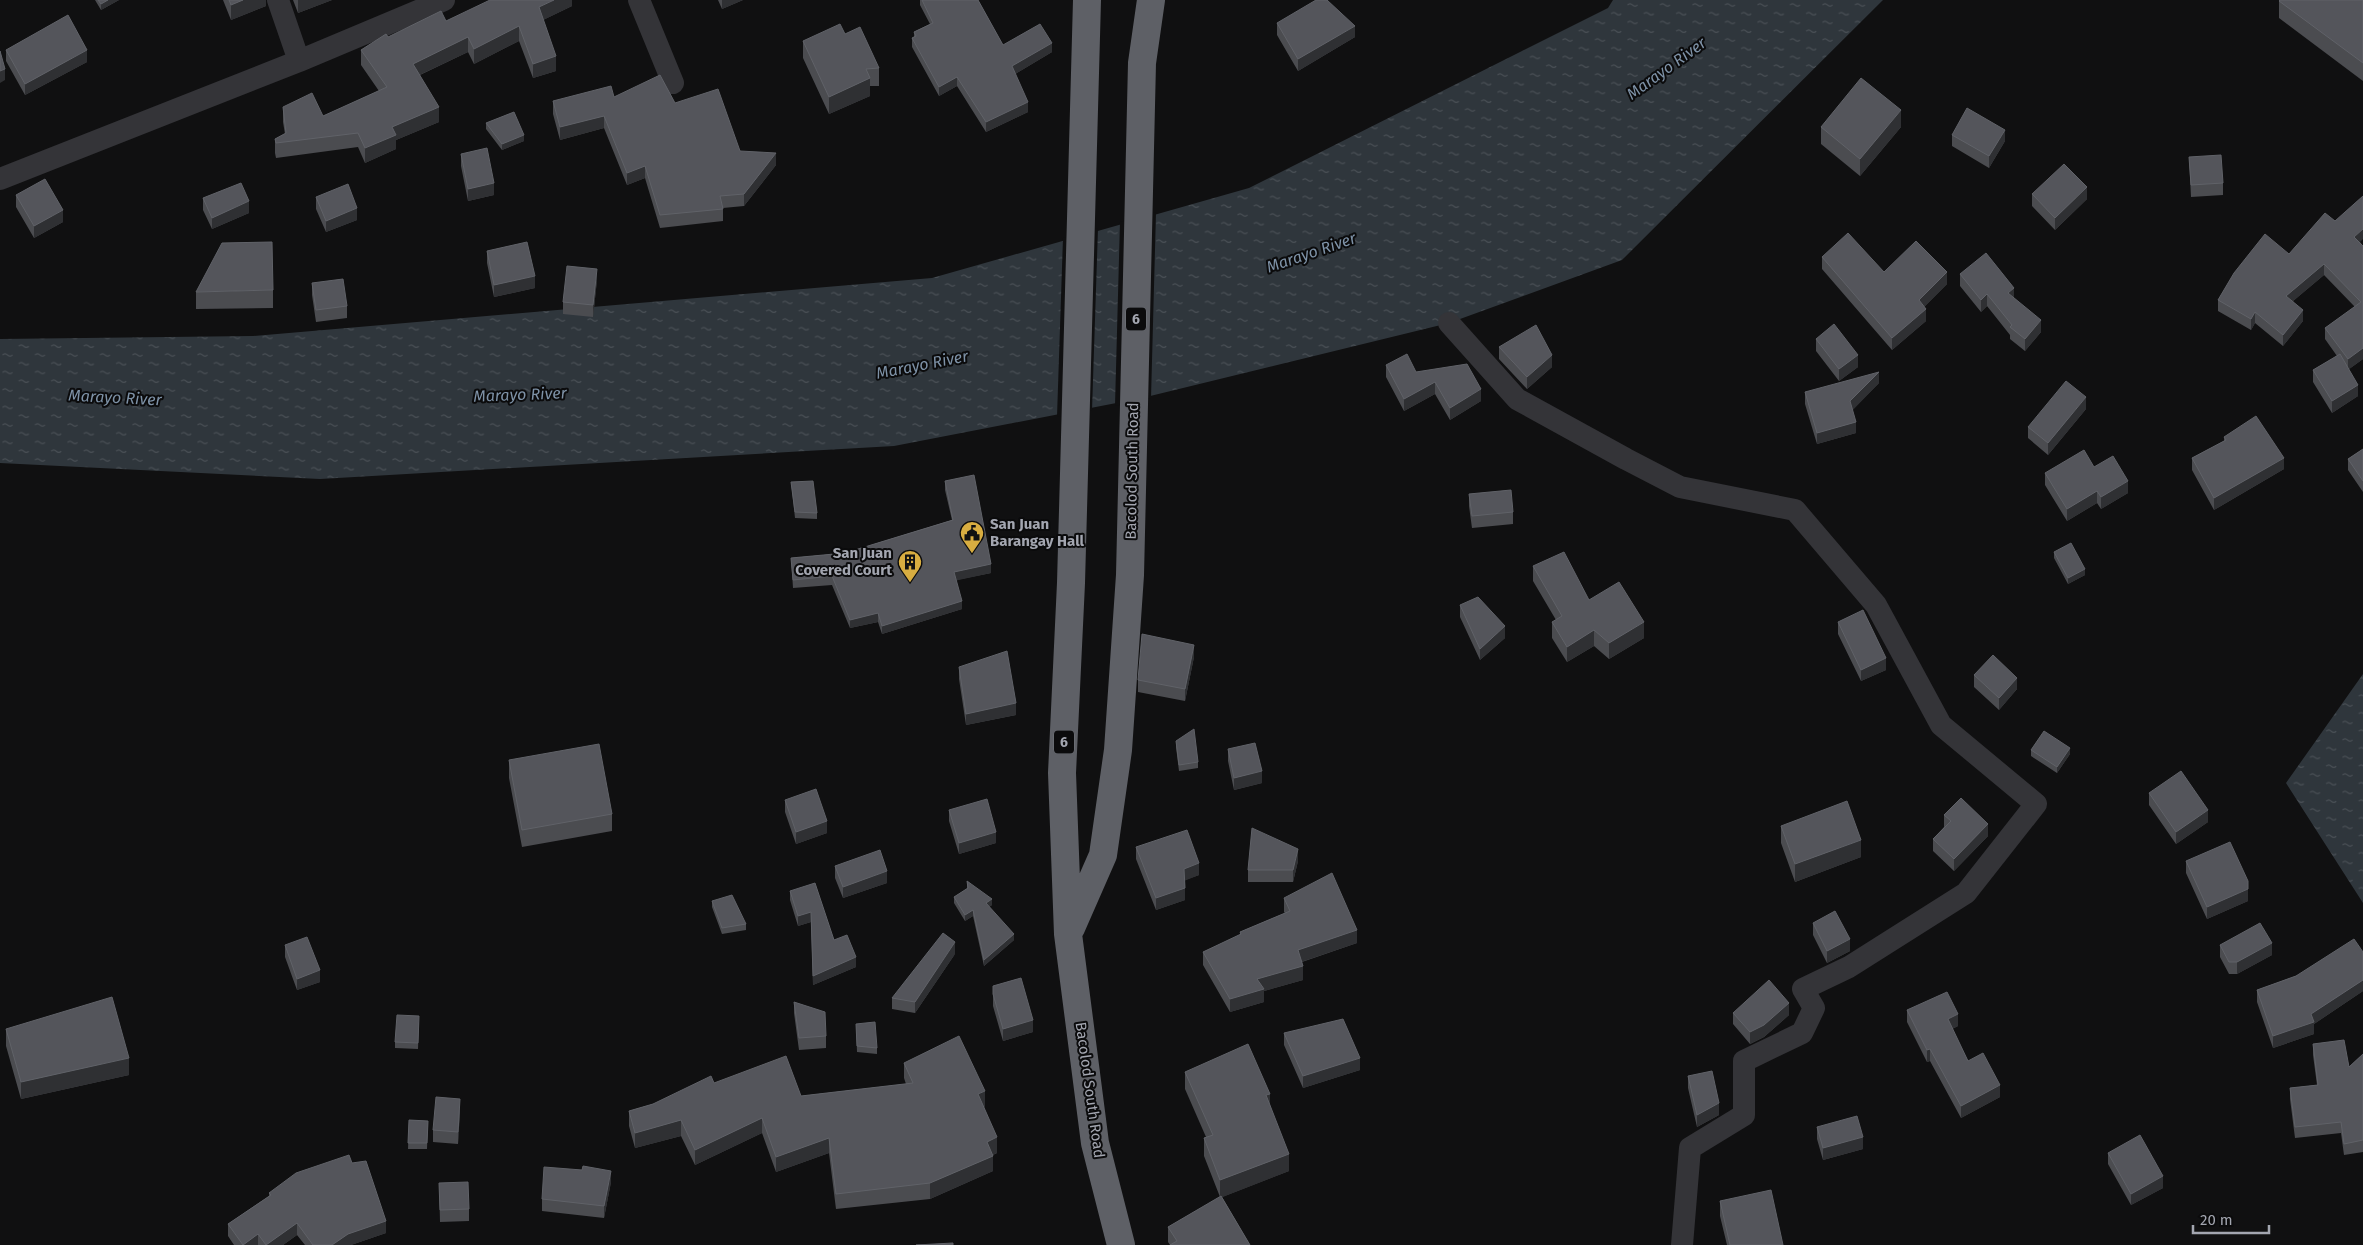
<svg xmlns="http://www.w3.org/2000/svg" width="2363" height="1245" viewBox="0 0 2363 1245" font-family="'Fira Sans',sans-serif">
	<style>
		.water { fill: url(#water-ripples) }
		.pier { fill: #101011 }
		.lines { fill: none; stroke-linecap: round; stroke-linejoin: round }
		.street { stroke: #343438; stroke-width: 22 }
		.highway { stroke: #5e6066; stroke-width: 28 }
		.wall { fill: #4b4c50 }
		.shaded-wall { fill: #2f3033 }
		.building { fill: #54555b; stroke: #606268 }
		.labels { text-anchor: middle; stroke-width: 4; stroke-linejoin: round; paint-order: stroke }
		.shield { fill: #0b0b0c; stroke: #75787f; stroke-width: 1 }
		.shield-label { font-size: 14px; font-weight: bold; fill: #a3a6b0 }
		.street-label { font-size: 15px; fill: #a3a6b0; stroke: #0b0b0c }
		.poi-label { font-size: 15px; font-weight: bold; fill: #a3a6b0; stroke: #0b0b0c; text-anchor: start }
		.water-label { font-size: 16px; font-style: italic; fill: #7e92a7; stroke: #0b0b0c }
	</style>
	<defs>
		<pattern id="water-ripples" width="26" height="14" patternUnits="userSpaceOnUse" patternTransform="scale(1.25)"><rect width="26" height="14" fill="#2f363c"/><path d="M2 4q2-2 4 0t4 0M15 11q2-2 4 0t4 0" fill="none" stroke="#4a5056"/></pattern>
	</defs>
	<rect width="100%" height="100%" fill="#101011"/>
	<!-- water -->
	<path class="water" d="M1613,0H1883L1622,260L1449,323L1142,398L894,446L320,479L0,463V339L253,336L932,278L1249,188L1608,8Z
		M2363,674V903L2286,783Z"/>
	<!-- pier -->
	<path class="pier" d="M1156,212L1151,398L1115,406L1120,222Z
		M1098,228L1092,410L1057,417L1063,238Z"/>
	<g class="lines">
		<!-- street -->
		<path class="street" d="M278,0L299,61
			M639,0L673,83
			M0,179L299,61L444,0
			M1449,323L1517,399L1626,459L1680,487L1795,510L1876,605L1941,725L2036,804L1966,893L1849,967L1803,989L1814,1008L1802,1033L1744,1061V1115L1690,1148L1682,1245"/>
		<!-- highway -->
		<path class="highway" d="M1087,0L1071,583L1062,773L1068,934L1095,1143L1121,1245
			M1071,928L1103,855L1118,750L1130,575L1142,63L1151,0"/>
	</g>
	<!-- wall -->
	<path class="wall" d="M95,0H119L101,10Z
		M223,0H266V6L231,20Z
		M293,0H332L298,13Z
		M572,0V6L543,20L556,71L533,78L519,41L474,64L468,52L420,75L439,122L396,140V149L365,163L358,147L276,158L275,153V139L285,134L283,122V107L323,116L379,91L361,65V50L388,37L446,21Z
		M718,0H743L722,9Z
		M920,0H978L1003,45L1052,52L1015,74L1028,112L986,132L957,86L939,96L912,47V38L914,37V32L930,24L920,5Z
		M2363,0V81L2279,18V1Z
		M1277,23L1355,37L1298,71L1277,35Z
		M845,34L879,68V86H870V96L829,114L803,58V41Z
		M6,50L87,62L25,95L6,61Z
		M614,97L675,103L740,151L776,165L744,206L723,208V221L660,228L645,178L627,185L604,128L560,140L553,114V101Z
		M486,123L524,141L502,150L486,129Z
		M1821,127H1901L1860,176L1821,144Z
		M1952,135L2005,141L1989,168L1952,146Z
		M461,154L494,195L468,201L461,166Z
		M2189,157L2223,183V195L2191,197Z
		M2032,194L2087,199L2055,230L2032,206Z
		M16,195L63,222L34,238L16,207Z
		M316,197L357,220L326,232L316,209Z
		M203,198L249,213L212,229L203,210Z
		M2360,242L2363,246V359L2349,369L2358,396L2332,413L2313,382V370L2337,356L2325,339V328L2355,307L2324,275L2293,301L2303,321L2283,346L2255,323L2251,330L2218,311V300L2289,254Z
		M487,251L535,288L494,297L487,263Z
		M1822,257L1884,272L1947,284L1924,307L1926,321L1892,350L1822,269Z
		M1960,274L2014,298L2041,332L2025,351L2010,339V335L1987,306L1981,312L1960,286Z
		M597,280L593,317L563,314V302Z
		M312,283L347,306V318L316,322L312,295Z
		M273,290V308L196,309V292Z
		M1816,339L1858,367L1839,381L1816,351Z
		M1499,347L1552,367L1527,389L1499,359Z
		M1386,365L1416,372L1481,401L1450,420L1435,394L1404,411L1386,377Z
		M1879,383L1852,410L1856,433L1817,444L1805,404V392Z
		M2086,409L2048,455L2028,438V427Z
		M2224,437L2284,469L2214,510L2192,470V458L2224,441Z
		M2363,449V492L2348,470V459Z
		M2045,473L2128,493L2101,509L2097,503L2067,521L2045,485Z
		M945,481L991,573L956,580L962,609L882,634L878,622L850,628L832,585L793,588L791,558L845,553L952,520L945,490Z
		M791,482L817,513V519L795,518Z
		M1469,494L1513,512V524L1472,528L1469,506Z
		M2054,552L2085,575L2068,584L2054,558Z
		M1533,566L1589,600L1644,638L1609,659L1594,646L1567,662L1552,638V622L1556,620L1533,581Z
		M1460,605L1505,638L1480,660L1460,617Z
		M1838,622L1886,670L1861,681L1838,634Z
		M1194,657L1185,701L1138,692V680Z
		M959,667L1016,715L966,725L959,679Z
		M1974,675L2017,689L1999,710L1974,687Z
		M1176,741L1198,762V768L1179,771L1176,747Z
		M1228,749L1262,783L1234,790L1228,761Z
		M2031,750L2070,754L2057,773L2031,756Z
		M509,760L612,814V831L522,847L509,778Z
		M2149,793L2208,822L2176,844L2149,805Z
		M785,800L827,833L796,844L785,812Z
		M949,810L996,843L959,854L949,821Z
		M1944,815L1988,836L1954,871L1933,851V839L1944,827Z
		M1781,826L1861,857L1795,882L1781,843Z
		M1136,847L1199,875L1185,880V900L1156,910L1136,859Z
		M1298,861L1293,882H1248V870Z
		M2186,861L2248,901L2207,919L2186,873Z
		M835,866L887,883L843,898L835,878Z
		M967,881L992,905L989,907L1014,940L984,966L973,916L965,921L954,903V897L967,889Z
		M790,891L834,940L856,967L813,985L811,922L798,926L790,900Z
		M1284,898L1357,943L1302,962L1303,980L1264,991V1002L1230,1012L1203,965V952L1240,935V932L1285,913L1284,912Z
		M712,901L746,924V930L722,934L712,907Z
		M1813,923L1850,951L1827,963L1813,935Z
		M285,945L320,982L297,990L285,957Z
		M2220,945L2272,955L2237,974H2229L2220,957Z
		M2363,952V991L2314,1024V1034L2273,1048L2257,1002V990Z
		M955,954L915,1013L892,1009V998Z
		M993,986L1033,1032L1003,1041L993,1006Z
		M794,1002L826,1036V1048L799,1050L794,1013Z
		M1907,1010L1958,1026L1952,1029L1968,1061L2000,1097L1961,1118L1930,1061L1927,1062L1907,1022Z
		M1733,1013L1789,1015L1764,1037L1750,1044L1733,1024Z
		M419,1022L418,1049L395,1048V1042Z
		M856,1024L877,1048V1054L857,1052Z
		M6,1029L129,1075L21,1099L6,1046Z
		M1284,1033L1360,1070L1303,1088L1284,1045Z
		M2313,1044L2349,1067L2363,1054V1152L2344,1155L2341,1133L2295,1138L2290,1099V1088L2317,1085L2313,1055Z
		M904,1063L985,1106L984,1107L997,1153L993,1155V1171L930,1199L836,1209L829,1153L776,1172L762,1133L695,1165L681,1136L635,1148L629,1126V1111L653,1104L714,1083L801,1096L906,1084L904,1078Z
		M1185,1072L1270,1105L1289,1171L1222,1197L1250,1245H1170L1168,1242V1227L1220,1197L1204,1156V1138L1206,1137L1185,1089Z
		M1688,1076L1719,1115L1697,1127L1688,1088Z
		M460,1111L458,1144L433,1142V1130Z
		M409,1120L428,1121L427,1149H408Z
		M1817,1127L1863,1149L1823,1160L1817,1139Z
		M2108,1153L2163,1188L2131,1205L2108,1164Z
		M352,1163L386,1233L351,1245H305L297,1235L283,1245H234L228,1236V1224L269,1196V1193Z
		M611,1182L604,1218L542,1211V1199Z
		M439,1183L469,1209V1221L440,1222Z
		M1720,1201L1783,1245H1727L1720,1216Z"/>
	<!-- shaded-wall -->
	<path class="shaded-wall" d="M108,0H119L101,10V4Z
		M243,0H266V6L231,20V5Z
		M298,0H332L298,13Z
		M554,0H572V6L539,22V7Z
		M722,0H743L722,9Z
		M519,26V41L474,64V49Z
		M1355,26V37L1298,71V59Z
		M468,37V52L413,78V64Z
		M1052,43V52L1012,76V66Z
		M87,50V62L25,95V84Z
		M556,56V71L533,78V64Z
		M5,69V80L0,83V71Z
		M957,77V86L939,96V87Z
		M870,78V96L829,114V97Z
		M1028,102V112L986,132V122Z
		M439,107V122L396,140V149L365,163V148L392,127Z
		M1901,110V127L1860,176V159Z
		M604,116V128L560,140V127Z
		M2005,130V141L1989,168V156Z
		M524,135V141L502,150V144Z
		M776,153V165L744,206V194Z
		M645,166V178L627,185V173Z
		M494,183V195L468,201V189Z
		M2087,187V199L2055,230V218Z
		M249,201V213L212,229V218Z
		M357,208V220L326,232V221Z
		M63,210V222L34,238V226Z
		M2363,229V239L2354,248V237Z
		M2324,264V275L2286,307V296Z
		M597,269V280L593,317V305Z
		M1947,272V284L1919,312V300Z
		M535,276V288L494,297V285Z
		M2014,288V300L2008,293Z
		M1987,294V306L1981,312V300Z
		M1926,309V321L1892,350V338Z
		M2303,310V321L2283,346V335Z
		M2255,312V323L2251,330V319Z
		M2041,320V332L2025,351V339Z
		M2363,348V359L2348,370V359Z
		M1552,355V367L1527,389V377Z
		M1858,355V367L1839,381V369Z
		M1879,372V383L1850,413V401Z
		M1435,382V394L1404,411V399Z
		M2358,385V396L2332,413V401Z
		M1481,389V401L1450,420V408Z
		M2086,397V409L2048,455V443Z
		M1856,422V433L1817,444V433Z
		M2284,458V469L2214,510V498Z
		M2128,481V493L2101,509V497Z
		M2097,491V503L2067,521V509Z
		M991,564V573L954,581V572Z
		M2085,569V575L2068,584V578Z
		M962,601V609L882,634V626Z
		M878,613V622L850,628V620Z
		M1644,622V638L1609,659V643Z
		M1505,626V638L1480,660V649Z
		M1594,630V646L1567,662V647Z
		M1194,645V657L1185,701V689Z
		M1886,658V670L1861,681V670Z
		M2017,678V689L1999,710V698Z
		M1016,703V715L966,725V714Z
		M2070,748V754L2057,773V767Z
		M1262,771V783L1234,790V778Z
		M2208,810V822L2176,844V832Z
		M827,821V833L796,844V832Z
		M1988,824V836L1954,871V859Z
		M996,832V843L959,854V843Z
		M1861,840V857L1795,882V864Z
		M1298,849V861L1293,882V870Z
		M1199,863V875L1184,881V869Z
		M887,871V883L843,898V887Z
		M1185,888V900L1156,910V898Z
		M2248,889V901L2207,919V907Z
		M992,899V905L986,909V903Z
		M973,910V916L965,921V915Z
		M811,912V922L798,926V916Z
		M1357,930V943L1298,963V950Z
		M1014,934V940L984,966V960Z
		M1850,939V951L1827,963V951Z
		M955,942V954L915,1013V1002Z
		M2272,943V955L2237,974V962Z
		M856,957V967L813,985V976Z
		M1303,966V980L1264,991V1002L1230,1012V999L1257,979Z
		M320,970V982L297,990V979Z
		M2363,980V991L2314,1024V1034L2273,1048V1036L2311,1014Z
		M1789,1003V1015L1764,1037L1750,1044V1032Z
		M1958,1014V1026L1948,1031V1019Z
		M1033,1020V1032L1003,1041V1029Z
		M1930,1049V1061L1927,1062V1050Z
		M129,1058V1075L21,1099V1082Z
		M1360,1058V1070L1303,1088V1076Z
		M2000,1085V1097L1961,1118V1106Z
		M985,1091V1106L978,1109V1094Z
		M1270,1094V1111L1266,1095Z
		M460,1099V1111L458,1144V1132Z
		M1719,1103V1115L1697,1127V1115Z
		M762,1118V1133L695,1165V1150Z
		M681,1120V1136L635,1148V1133Z
		M997,1137V1153L987,1157V1142Z
		M1863,1137V1149L1823,1160V1148Z
		M829,1138V1153L776,1172V1157Z
		M1289,1154V1171L1220,1198V1180Z
		M993,1156V1171L930,1199V1183Z
		M611,1171V1182L604,1218V1206Z
		M2163,1176V1188L2131,1205V1194Z
		M386,1221V1233L351,1245H332L348,1234Z
		M297,1223V1235L283,1245H266Z
		M258,1234V1245H243Z"/>
	<!-- building -->
	<path class="building" d="M98,0H108L101,4Z
		M229,0H243L231,5Z
		M490,0H554L539,7L556,56L533,64L519,26L474,49L468,37L413,64L439,107L392,127L396,135L365,148L358,133L276,143L275,139L286,133L283,107L312,93L323,116L387,87L361,50L386,34L388,37L441,11L446,21Z
		M922,0H978L1003,45L1040,24L1052,43L1012,66L1028,102L986,122L957,77L939,87L912,38L916,36L914,32L933,23Z
		M1316,0H1327L1355,26L1298,59L1277,23Z
		M2280,0H2363V63L2279,1Z
		M68,15L87,50L25,84L6,50Z
		M840,24L845,34L860,27L879,68L866,69L870,78L829,97L803,41Z
		M0,51L5,69L0,71Z
		M660,75L675,103L718,89L740,151L776,153L744,194L720,196L723,209L660,215L645,166L627,173L604,116L560,127L553,101L611,86L614,97Z
		M1861,78L1901,110L1860,159L1821,127Z
		M1967,108L2005,130L1989,156L1952,135Z
		M514,112L524,135L502,144L486,123Z
		M487,148L494,183L468,189L461,154Z
		M2221,155L2223,183L2191,185L2189,157Z
		M2064,164L2087,187L2055,218L2032,194Z
		M45,179L63,210L34,226L16,195Z
		M241,183L249,201L212,218L203,198Z
		M348,184L357,208L326,221L316,197Z
		M2363,196V229L2354,237L2363,246V348L2348,359L2325,328L2361,302L2324,264L2286,296L2303,310L2283,335L2255,312L2251,319L2218,300L2234,273L2265,234L2289,254L2325,213L2335,221Z
		M1848,233L1884,272L1916,241L1947,272L1919,300L1926,309L1892,338L1822,257Z
		M272,242L273,290L196,292L222,243Z
		M527,242L535,276L494,285L487,251Z
		M1986,253L2014,288L2008,293L2041,320L2025,339L2010,327L2012,325L1987,294L1981,300L1960,274Z
		M567,266L597,269L593,305L563,302Z
		M343,279L347,306L316,310L312,283Z
		M1834,324L1858,355L1839,369L1816,339Z
		M1536,325L1552,355L1527,377L1499,347Z
		M1407,354L1416,372L1467,364L1481,389L1450,408L1435,382L1404,399L1386,365Z
		M2340,354L2358,385L2332,401L2313,370Z
		M1879,372L1850,401L1856,422L1817,433L1805,392Z
		M2066,381L2086,397L2048,443L2028,427Z
		M2256,416L2284,458L2214,498L2192,458L2226,440L2224,437Z
		M2363,449V481L2348,459Z
		M2084,450L2094,467L2113,456L2128,481L2101,497L2097,491L2067,509L2045,473Z
		M974,475L991,564L954,572L962,601L882,626L878,613L850,620L832,576L793,580L791,558L845,553L953,520L945,481Z
		M813,481L817,513L795,512L791,482Z
		M1511,490L1513,512L1472,516L1469,494Z
		M2071,543L2085,569L2068,578L2054,552Z
		M1564,552L1589,600L1619,582L1644,622L1609,643L1594,630L1567,647L1552,622L1562,616L1533,566Z
		M1478,597L1505,626L1480,649L1460,605Z
		M1863,610L1886,658L1861,670L1838,622Z
		M1142,634L1194,645L1185,689L1138,680Z
		M1007,651L1016,703L966,714L959,667Z
		M1993,655L2017,678L1999,698L1974,675Z
		M1194,729L1198,762L1179,765L1176,741Z
		M2044,731L2070,748L2057,767L2031,750Z
		M1255,743L1262,771L1234,778L1228,749Z
		M599,744L612,814L522,830L509,760Z
		M2181,771L2208,810L2176,832L2149,793Z
		M816,789L827,821L796,832L785,800Z
		M1961,798L1988,824L1954,859L1933,839L1951,821L1944,815Z
		M987,799L996,832L959,843L949,810Z
		M1847,801L1861,840L1795,864L1781,826Z
		M1252,828L1298,849L1293,870H1248Z
		M1187,830L1199,863L1184,869L1185,888L1156,898L1136,847Z
		M2230,842L2248,881V889L2207,907L2186,861Z
		M880,850L887,871L843,887L835,866Z
		M1332,873L1357,930L1298,950L1303,966L1257,979L1264,989L1230,999L1203,952L1241,934L1240,932L1290,911L1284,898Z
		M967,881L992,899L986,903L1014,934L984,960L973,910L965,915L954,897L968,888Z
		M815,883L834,940L847,935L856,957L813,976L811,912L798,916L790,891Z
		M732,895L746,924L722,928L712,901Z
		M1835,911L1850,939L1827,951L1813,923Z
		M2260,923L2272,943L2237,962H2229L2220,945Z
		M943,933L955,942L915,1002L892,998Z
		M307,937L320,970L297,979L285,945Z
		M2354,939L2363,952V980L2311,1014L2314,1022L2273,1036L2257,990L2296,976Z
		M1021,978L1033,1020L1003,1029L993,994V986Z
		M1769,980L1789,1003L1764,1025L1750,1032L1733,1013Z
		M1947,992L1958,1014L1948,1019L1968,1061L1983,1053L2000,1085L1961,1106L1930,1049L1927,1050L1907,1010Z
		M112,997L129,1058L21,1082L6,1029Z
		M794,1002L825,1012L826,1036L799,1038Z
		M397,1015L419,1016L418,1043L395,1042Z
		M1343,1019L1360,1058L1303,1076L1284,1033Z
		M875,1022L877,1048L857,1046L856,1024Z
		M959,1036L985,1091L978,1094L997,1137L987,1142L993,1156L930,1183L836,1194L829,1138L776,1157L762,1118L695,1150L681,1120L635,1133L629,1111L653,1104L711,1076L714,1083L786,1056L801,1096L913,1083L904,1063Z
		M2344,1040L2349,1067L2363,1054V1140L2344,1144L2341,1122L2295,1127L2290,1088L2318,1085L2313,1044Z
		M1248,1044L1270,1094L1266,1095L1289,1154L1220,1180L1204,1138L1213,1135L1185,1072Z
		M1712,1071L1719,1103L1697,1115L1688,1076Z
		M436,1097L460,1099L458,1132L433,1130Z
		M1857,1116L1863,1137L1823,1148L1817,1127Z
		M409,1120L428,1121L427,1143H408Z
		M2140,1135L2163,1176L2131,1194L2108,1153Z
		M349,1155L352,1163L366,1161L386,1221L348,1234L332,1245H313L297,1223L266,1245L258,1234L243,1245L228,1224L271,1195L269,1193L296,1173Z
		M583,1166L611,1171L604,1206L542,1199L544,1167L582,1170Z
		M468,1182L469,1209L440,1210L439,1183Z
		M1771,1190L1783,1245H1730L1720,1201Z
		M1221,1196L1250,1245H1170L1177,1241L1168,1227Z
		M953,1243V1245H916Z"/>
	<!-- icons -->
	<defs>
		<g id="civic-pin" transform="scale(1.25)"><path d="M0 17L-7.5 6A9.5 9.5 0 1 1 7.5 6Z" fill="#d8ad41" stroke="#0b0b0c"/><path d="M-.6-6.5H3V-4.5H.6V-3L4-1V1h2V6H-6V1h2V-1L-.6-3ZM-1.2 2.5V6h2.4V2.5Z" fill="#111"/></g>
		<g id="building-pin" transform="scale(1.25)"><path d="M0 17L-7.5 6A9.5 9.5 0 1 1 7.5 6Z" fill="#d8ad41" stroke="#0b0b0c"/><path d="M-4-6H4V6H1V3H-1V6H-4ZM-2.5-4.3h1.7v1.8h-1.7ZM.8-4.3h1.7v1.8H.8ZM-2.5-1h1.7V.8h-1.7ZM.8-1h1.7V.8H.8Z" fill="#111"/></g>
	</defs>
	<g fill-rule="evenodd">
		<use href="#civic-pin" x="972" y="533"/>
		<use href="#building-pin" x="910" y="562"/>
	</g>
	<g class="labels">
		<!-- shield labels -->
		<g class="shield">
			<rect x="1126" y="307.5" width="20" height="23" rx="4"/>
			<rect x="1054" y="730.5" width="20" height="23" rx="4"/>
		</g>
		<g class="shield-label">
			<text x="1136" y="324">6</text>
			<text x="1064" y="747">6</text>
		</g>
		<!-- street labels -->
		<g class="street-label">
			<text transform="translate(1132 471) rotate(-89)" y="5">Bacolod South Road</text>
			<text transform="translate(1090 1090) rotate(82)" y="5">Bacolod South Road</text>
		</g>
		<!-- poi labels -->
		<g class="poi-label">
			<text x="990" y="529">San Juan<tspan x="990" dy="17">Barangay Hall</tspan></text>
			<text x="892" y="558" text-anchor="end">San Juan<tspan x="892" dy="17">Covered Court</tspan></text>
		</g>
		<!-- water labels -->
		<g class="water-label">
			<text transform="translate(1666 68) rotate(-36)" y="6">Marayo River</text>
			<text transform="translate(1311 252) rotate(-19)" y="6">Marayo River</text>
			<text transform="translate(922 364) rotate(-11)" y="6">Marayo River</text>
			<text transform="translate(520 394) rotate(-2)" y="6">Marayo River</text>
			<text transform="translate(115 397) rotate(3)" y="6">Marayo River</text>
		</g>
	</g>
	<!-- scale -->
	<path d="M2193 1225v8h76v-8" fill="none" stroke="#a3a6b0" stroke-width="2.5"/>
	<text x="2200" y="1225" font-size="15" fill="#a3a6b0" stroke="#0b0b0c" stroke-width="4" paint-order="stroke">20 m</text>
</svg>
